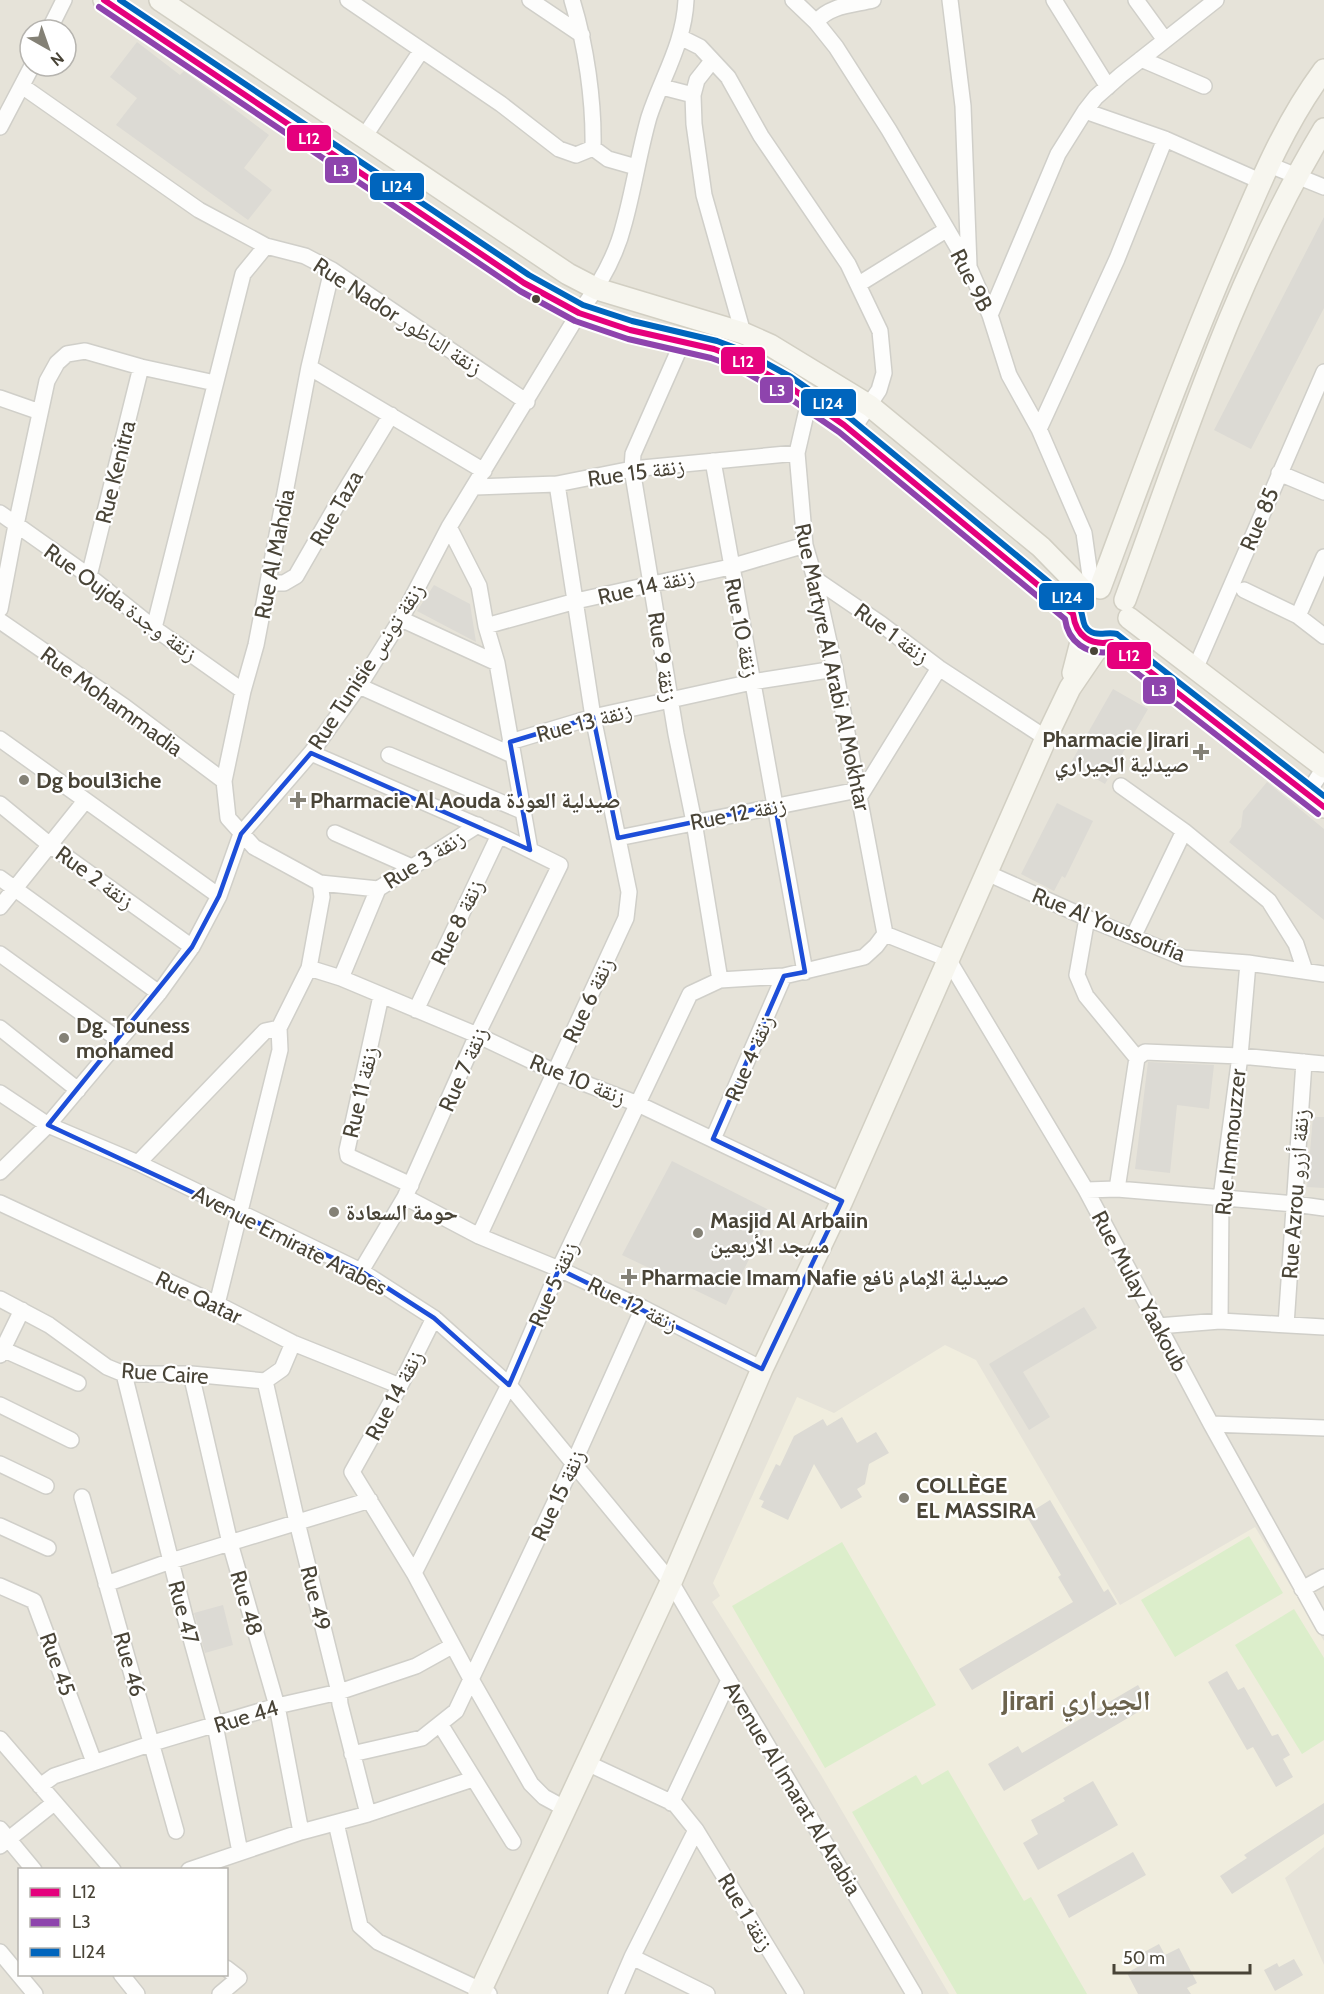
<svg xmlns="http://www.w3.org/2000/svg" width="1324" height="1994" viewBox="0 0 1324 1994" font-family="Cabin,'Noto Naskh Arabic',sans-serif">
	<style>
		.residential { fill: #e6e3d9; fill-rule: evenodd }
		.education { fill: #f0edde }
		.green { fill: #dceecb }
		.building { fill: #dcdad4 }
		.lines { fill: none; stroke-linecap: round; stroke-linejoin: round }
		.street-casing { stroke: #d0cfc9; stroke-width: 18 }
		.secondary-casing { stroke: #d2cfc3; stroke-width: 24 }
		.street { stroke: #fdfdfc; stroke-width: 15 }
		.secondary { stroke: #f7f6ef; stroke-width: 21 }
		.bus-1-casing { stroke: #fff; stroke-width: 10 }
		.bus-2-casing { stroke: #fff; stroke-width: 10 }
		.bus-3-casing { stroke: #fff; stroke-width: 10 }
		.bus-1 { stroke: #e5007d; stroke-width: 6 }
		.bus-2 { stroke: #8e44ad; stroke-width: 6 }
		.bus-3 { stroke: #0065bd; stroke-width: 6 }
		.marked { fill: none; stroke: #1d4ed8; stroke-width: 4.5; stroke-linejoin: round }
		.bus-dot { fill: #494437; stroke: #fff; stroke-width: 2 }
		.poi-dot { fill: #848176; stroke: #fff; stroke-width: 2 }
		.labels { text-anchor: middle; stroke-width: 4.5; stroke-linejoin: round; paint-order: stroke }
		.street-label { font-size: 22px; fill: #494437; stroke: #fff }
		.poi-label { font-size: 22px; font-weight: bold; fill: #494437; stroke: #fff; text-anchor: start }
		.district-label { font-size: 28px; font-weight: bold; fill: #6c634d; stroke: #fff }
		.line-badge { stroke: #fff; stroke-width: 2 }
		.badge-label { font-size: 16px; text-anchor: middle; font-weight: bold; fill: #fff }
	</style>
	<rect width="100%" height="100%" fill="#f2f1ec"/>
	<!-- residential -->
	<path class="residential" d="M0,0H1324V1994H0ZM30,30H66V66H30ZM20,1870H226V1974H20Z"/>
	<!-- education -->
	<path class="education" d="M945,1345L976,1360L1120,1605L1255,1527L1324,1641V1847L1285,1878L1324,1965V1994H949L821,1775L712,1602L720,1596L713,1583L797,1397L834,1413Z"/>
	<!-- green -->
	<path class="green" d="M1249,1536L1283,1593L1175,1657L1141,1600Z
		M842,1542L936,1705L825,1768L732,1606Z
		M1294,1609L1324,1658V1740L1302,1754L1235,1645Z
		M948,1770L1024,1901L1031,1897L1087,1994H957L852,1812L916,1775L922,1785Z"/>
	<!-- building -->
	<path class="building" d="M137,42L180,75L184,71L269,135L244,168L272,190L248,220L116,125L137,98L110,77Z
		M1324,217V308L1251,449L1214,430Z
		M434,585L470,604L476,642L417,611Z
		M1113,689L1148,709L1105,784L1070,764Z
		M1267,782L1324,829V920L1229,842L1241,827L1243,811Z
		M1057,803L1093,821L1065,878L1062,876L1054,891L1021,874Z
		M1148,1062L1214,1065L1209,1109L1177,1105L1170,1173L1135,1169Z
		M1313,1117H1324V1188L1307,1187Z
		M672,1161L773,1212L726,1305L622,1255Z
		M1084,1307L1097,1328L1023,1372L1050,1417L1029,1430L989,1364Z
		M842,1417L857,1443L876,1432L889,1453L869,1464L865,1484L857,1489L862,1497L841,1509L814,1464L788,1520L761,1507L764,1501L759,1499L776,1464L780,1466L794,1436L823,1419L827,1426Z
		M1050,1500L1104,1592L1108,1589L1117,1604L972,1690L959,1669L1073,1602L1058,1577L1061,1575L1026,1515Z
		M223,1605L233,1645L205,1653L194,1613Z
		M1227,1671L1238,1690L1244,1687L1272,1736L1278,1734L1290,1755L1283,1759L1293,1777L1276,1787L1253,1747L1247,1750L1208,1682Z
		M1138,1685L1150,1705L1004,1791L988,1764L1018,1746L1022,1753Z
		M1093,1781L1118,1825L1038,1870L1023,1843L1038,1834L1031,1820L1065,1801L1063,1798Z
		M1324,1803V1834L1232,1894L1220,1876L1247,1858L1244,1855Z
		M1133,1852L1146,1875L1069,1918L1057,1895Z
		M1159,1944L1165,1955L1179,1948L1197,1983L1187,1988L1191,1994H1138L1127,1973L1141,1965L1137,1956Z
		M1294,1959L1303,1975L1275,1991L1264,1970L1277,1963L1279,1967Z"/>
	<g class="lines">
		<!-- street casing -->
		<g class="street-casing">
			<path id="street" d="M348,0L501,104L559,149L576,155L593,148
				M530,0L582,35
				M572,0C586,45 594,101 593,148L608,159L636,167
				M793,0L816,22L836,47L889,130L969,267L990,315L1009,375L1039,429L1084,533L1092,590
				M950,0L963,106L969,266
				M1054,0L1108,87
				M1136,0L1165,40
				M816,22C830,5 853,5 873,0
				M49,30L64,0
				M680,37L700,47L728,77L761,136L848,264L880,331L884,373L879,390L851,432
				M1141,59L1204,86
				M712,61L697,80L693,95L694,124L704,195L743,333
				M22,86L199,210L266,246L305,256L332,270L527,402
				M662,87L693,95
				M1085,111L1165,139L1260,181
				M0,127L32,66
				M364,137L421,51
				M1267,164L1324,187
				M332,270L309,367L256,645L243,691L224,781L228,818L254,847L320,883L378,889L478,825
				M859,284L946,230
				M990,315L1058,154L1085,111L1096,97L1121,75L1216,0
				M682,343L633,454L632,469L676,734L694,822L720,980
				M309,367L484,471
				M0,398L40,412
				M809,401L797,453L805,545L815,579L835,669L885,934
				M1039,429L1117,259L1165,139
				M713,461L805,972
				M1279,473L1324,492
				M475,487L557,484L632,469L797,453
				M0,513L89,576L154,628L243,691
				M449,527L479,586L486,626L497,663L530,850
				M89,576L141,367
				M815,579L881,624L939,668L1046,738
				M268,583H284L296,576L342,496L391,415
				M1244,590L1298,616L1324,636
				M0,609L16,525L47,381L57,363L67,354L85,351L141,367L215,383
				M1298,616L1324,557
				M401,619L497,663
				M0,621L125,707L224,781
				M486,626L576,601L730,567L805,545
				M154,628L243,274L266,246
				M1196,667L1324,372
				M359,686L512,755
				M0,739L219,896
				M510,742L593,717L752,682L835,669
				M311,753L499,835L560,865L477,1035L405,1197L361,1271
				M389,755L522,811
				M1121,786L1184,831L1269,901L1296,944L1305,971
				M1307,794L1324,768
				M860,796L939,668
				M0,804L50,845L192,947
				M335,833L412,867
				M618,838L858,790
				M987,873L1087,918L1184,958L1248,963L1324,974
				M0,878L159,993
				M0,907L85,801
				M1087,918L1077,975L1086,996L1137,1058
				M1133,937L1184,831
				M0,954L119,1040
				M309,968L341,978L477,1035L555,1072L638,1104L842,1201
				M341,978L378,889
				M381,996L347,1150L348,1156L411,1185
				M416,1010L499,835
				M0,1028L78,1090
				M0,1093L48,1125L138,1163L361,1271L434,1318L509,1385L671,1582L914,1994
				M713,1139L784,976
				M138,1163L265,1031L279,1028
				M0,1172L48,1125L159,993L192,947L219,896L241,834L311,753L359,686L401,619L449,527L579,313C599,286 616,257 624,224C634,188 639,152 649,117C662,77 684,44 686,0
				M1117,1189L1137,1058L1145,1052L1240,1056L1324,1064
				M1086,1190L1117,1189L1295,1204L1324,1208
				M405,1197L479,1236L559,1269L643,1308L762,1369
				M0,1203L217,1304L293,1343L400,1386
				M479,1236L626,918L629,892L593,717L557,484
				M0,1299L49,1325L107,1367L124,1374H191L265,1381L282,1369L293,1343
				M217,1304L280,1050L279,1028L309,968L322,897L320,883
				M434,1318L400,1386L352,1472L414,1573L472,1681L531,1784L544,1797L566,1809
				M1220,1321L1221,1198L1240,1056L1248,963
				M1286,1325L1304,1062
				M1158,1326L1220,1321L1324,1327
				M0,1348L78,1383
				M0,1355L22,1310
				M124,1374L185,1617L215,1725L240,1852
				M191,1374L230,1543L277,1706L301,1832
				M265,1381L297,1522L339,1692L340,1704L368,1814
				M0,1405L71,1440
				M1211,1424L1324,1428
				M0,1464L46,1486
				M82,1497L176,1831
				M0,1526L48,1548
				M414,1573L509,1385L559,1269L690,994L720,980L784,976L864,957L876,946L885,934L948,959L1086,1190L1211,1424L1324,1627
				M106,1584L171,1561L370,1500
				M0,1586L34,1601L94,1762
				M1302,1589L1324,1577
				M440,1724L513,1842
				M0,1739L113,1870
				M352,1754L422,1738L456,1711L574,1462L643,1308
				M587,1763L675,1804L696,1830L796,1994
				M40,1786L54,1776L153,1743L277,1706L339,1692L416,1666L452,1646
				M671,1803L729,1680
				M336,1823L360,1926L378,1942L489,1994
				M0,1829L34,1870
				M0,1846L54,1803
				M189,1870L301,1832L368,1814L473,1779
				M0,1952L35,1994
				M632,1957L707,1994
				M121,1974L137,1994
				M220,1994L239,1978L226,1968
				M616,1994L632,1957L696,1830"/>
		</g>
		<!-- secondary casing -->
		<g class="secondary-casing">
			<path id="secondary" d="M104,0L524,283L579,313L630,330L714,349L740,359L787,385L844,425L1073,614
				M160,0L568,274L597,289L743,333L770,345L870,406L1041,547L1086,593
				M1100,588C1143,473 1185,357 1234,244C1260,183 1284,124 1324,70
				M1125,600C1184,440 1235,276 1324,129
				M1129,618L1324,767
				M1112,642L1324,807
				M1073,673L1082,638
				M479,1994L671,1582L762,1369L842,1201L1046,738L1070,688L1100,644"/>
		</g>
		<!-- street -->
		<use href="#street" class="street"/>
		<!-- secondary -->
		<use href="#secondary" class="secondary"/>
		<!-- bus-1 casing -->
		<g class="bus-1-casing">
			<path id="bus-1" d="M104,0L524,283L579,313L630,330L714,349L740,359L787,385L844,425L1073,614C1076,636 1090,646 1112,642L1324,807"/>
		</g>
		<!-- bus-2 casing -->
		<g class="bus-2-casing">
			<path id="bus-2" d="M99,7L520,291L575,321L628,339L711,358L736,367L782,393L839,432L1065,619C1068,642 1087,655 1110,652L1318,814"/>
		</g>
		<!-- bus-3 casing -->
		<g class="bus-3-casing">
			<path id="bus-3" d="M120,0L529,275L583,305L632,321L717,341L744,351L791,377L850,418L1079,607C1083,613 1082,620 1085,626C1093,639 1106,631 1117,634L1324,796"/>
		</g>
		<!-- bus-1 -->
		<use href="#bus-1" class="bus-1"/>
		<!-- bus-2 -->
		<use href="#bus-2" class="bus-2"/>
		<!-- bus-3 -->
		<use href="#bus-3" class="bus-3"/>
	</g>
	<!-- marked area -->
	<path class="marked" d="M593,717L618,838L775,805L805,972L784,976L713,1139L842,1201L762,1369L559,1269L509,1385L434,1318L361,1271L48,1125L192,947L219,896L241,834L311,753L530,850L510,742Z"/>
	<!-- markers -->
	<g class="bus-dot">
		<circle cx="536" cy="299" r="5"/>
		<circle cx="1094" cy="651" r="5"/>
	</g>
	<g class="poi-dot">
		<path d="M1198 743h6v6h6v6h-6v6h-6v-6h-6v-6h6z"/>
		<circle cx="24" cy="780" r="6"/>
		<path d="M295 791h6v6h6v6h-6v6h-6v-6h-6v-6h6z"/>
		<circle cx="64" cy="1038" r="6"/>
		<circle cx="334" cy="1212" r="6"/>
		<circle cx="698" cy="1233" r="6"/>
		<path d="M626 1268h6v6h6v6h-6v6h-6v-6h-6v-6h6z"/>
		<circle cx="904" cy="1498" r="6"/>
	</g>
	<g class="labels">
		<!-- street labels -->
		<g class="street-label">
			<text transform="translate(972 280) rotate(63)" y="8">Rue 9B</text>
			<text transform="translate(398 316) rotate(33)" y="8">Rue Nador زنقة الناظور</text>
			<text transform="translate(115 472) rotate(-76)" y="8">Rue Kenitra</text>
			<text transform="translate(636 472) rotate(-8)" y="8">Rue 15 زنقة</text>
			<text transform="translate(336 508) rotate(-60)" y="8">Rue Taza</text>
			<text transform="translate(1259 519) rotate(-67)" y="8">Rue 85</text>
			<text transform="translate(274 554) rotate(-79)" y="8">Rue Al Mahdia</text>
			<text transform="translate(646 586) rotate(-13)" y="8">Rue 14 زنقة</text>
			<text transform="translate(121 602) rotate(36)" y="8">Rue Oujda زنقة وجدة</text>
			<text transform="translate(742 628) rotate(79)" y="8">Rue 10 زنقة</text>
			<text transform="translate(892 633) rotate(36)" y="8">Rue 1 زنقة</text>
			<text transform="translate(663 657) rotate(81)" y="8">Rue 9 زنقة</text>
			<text transform="translate(366 666) rotate(-57)" y="8">Rue Tunisie زنقة تونس</text>
			<text transform="translate(833 667) rotate(78)" y="8">Rue Martyre Al Arabi Al Mokhtar</text>
			<text transform="translate(112 701) rotate(36)" y="8">Rue Mohammadia</text>
			<text transform="translate(584 722) rotate(-15)" y="8">Rue 13 زنقة</text>
			<text transform="translate(738 813) rotate(-11)" y="8">Rue 12 زنقة</text>
			<text transform="translate(424 859) rotate(-32)" y="8">Rue 3 زنقة</text>
			<text transform="translate(95 877) rotate(36)" y="8">Rue 2 زنقة</text>
			<text transform="translate(457 922) rotate(-64)" y="8">Rue 8 زنقة</text>
			<text transform="translate(1109 924) rotate(22)" y="8">Rue Al Youssoufia</text>
			<text transform="translate(588 1000) rotate(-65)" y="8">Rue 6 زنقة</text>
			<text transform="translate(749 1058) rotate(-67)" y="8">Rue 4 زنقة</text>
			<text transform="translate(463 1069) rotate(-66)" y="8">Rue 7 زنقة</text>
			<text transform="translate(578 1079) rotate(22)" y="8">Rue 10 زنقة</text>
			<text transform="translate(360 1092) rotate(-77)" y="8">Rue 11 زنقة</text>
			<text transform="translate(1230 1142) rotate(-84)" y="8">Rue Immouzzer</text>
			<text transform="translate(1295 1194) rotate(-86)" y="8">Rue Azrou زنقة أزرو</text>
			<text transform="translate(290 1240) rotate(27)" y="8">Avenue Emirate Arabes</text>
			<text transform="translate(553 1284) rotate(-66)" y="8">Rue 5 زنقة</text>
			<text transform="translate(1140 1291) rotate(62)" y="8">Rue Mulay Yaakoub</text>
			<text transform="translate(199 1297) rotate(26)" y="8">Rue Qatar</text>
			<text transform="translate(633 1304) rotate(26)" y="8">Rue 12 زنقة</text>
			<text transform="translate(165 1373) rotate(4)" y="8">Rue Caire</text>
			<text transform="translate(394 1395) rotate(-62)" y="8">Rue 14 زنقة</text>
			<text transform="translate(558 1495) rotate(-65)" y="8">Rue 15 زنقة</text>
			<text transform="translate(316 1598) rotate(76)" y="8">Rue 49</text>
			<text transform="translate(247 1603) rotate(74)" y="8">Rue 48</text>
			<text transform="translate(184 1612) rotate(75)" y="8">Rue 47</text>
			<text transform="translate(58 1664) rotate(70)" y="8">Rue 45</text>
			<text transform="translate(130 1664) rotate(74)" y="8">Rue 46</text>
			<text transform="translate(246 1716) rotate(-17)" y="8">Rue 44</text>
			<text transform="translate(793 1788) rotate(59)" y="8">Avenue Al Imarat Al Arabia</text>
			<text transform="translate(746 1912) rotate(59)" y="8">Rue 1 زنقة</text>
		</g>
		<!-- poi labels -->
		<g class="poi-label">
			<text x="1189" y="747" text-anchor="end">Pharmacie Jirari<tspan x="1189" dy="25">صيدلية الجيراري</tspan></text>
			<text x="36" y="788">Dg boul3iche</text>
			<text x="310" y="808">Pharmacie Al Aouda صيدلية العودة</text>
			<text x="76" y="1033">Dg. Touness<tspan x="76" dy="25">mohamed</tspan></text>
			<text x="346" y="1220">حومة السعادة</text>
			<text x="710" y="1228">Masjid Al Arbaiin<tspan x="710" dy="25">مسجد الأربعين</tspan></text>
			<text x="641" y="1285">Pharmacie Imam Nafie صيدلية الإمام نافع</text>
			<text x="916" y="1493">COLLÈGE<tspan x="916" dy="25">EL MASSIRA</tspan></text>
		</g>
		<!-- district labels -->
		<g class="district-label">
			<text x="1076" y="1710">Jirari الجيراري</text>
		</g>
	</g>
	<g class="line-badge">
		<rect x="286" y="124" width="46" height="28" rx="6" fill="#e5007d"/>
		<rect x="324" y="156" width="34" height="28" rx="6" fill="#8e44ad"/>
		<rect x="369" y="172" width="56" height="29" rx="6" fill="#0065bd"/>
		<rect x="720" y="346" width="46" height="29" rx="6" fill="#e5007d"/>
		<rect x="759" y="376" width="35" height="28" rx="6" fill="#8e44ad"/>
		<rect x="800" y="388" width="57" height="29" rx="6" fill="#0065bd"/>
		<rect x="1038" y="582" width="57" height="29" rx="6" fill="#0065bd"/>
		<rect x="1106" y="641" width="46" height="29" rx="6" fill="#e5007d"/>
		<rect x="1142" y="676" width="34" height="29" rx="6" fill="#8e44ad"/>
	</g>
	<g class="badge-label">
		<text x="309" y="144">L12</text>
		<text x="341" y="176">L3</text>
		<text x="397" y="192">LI24</text>
		<text x="743" y="367">L12</text>
		<text x="777" y="396">L3</text>
		<text x="828" y="409">LI24</text>
		<text x="1067" y="603">LI24</text>
		<text x="1129" y="661">L12</text>
		<text x="1159" y="696">L3</text>
	</g>
	<!-- legend -->
	<rect x="18" y="1868" width="210" height="108" fill="#ffffff" stroke="#b6b4af" stroke-width="1.5"/>
	<rect x="30" y="1888" width="30" height="9" fill="#e5007d" stroke="#b6b4af" stroke-width="1.5"/>
	<text x="72" y="1898" font-size="18" fill="#494437">L12</text>
	<rect x="30" y="1918" width="30" height="9" fill="#8e44ad" stroke="#b6b4af" stroke-width="1.5"/>
	<text x="72" y="1928" font-size="18" fill="#494437">L3</text>
	<rect x="30" y="1948" width="30" height="9" fill="#0065bd" stroke="#b6b4af" stroke-width="1.5"/>
	<text x="72" y="1958" font-size="18" fill="#494437">LI24</text>
	<!-- north arrow -->
	<g transform="translate(48 48) rotate(140)"><circle r="28" fill="#ffffff" stroke="#b6b4af" stroke-width="1.5"/>
	<path d="M0-4.5L10 22L0 15L-10 22Z" fill="#848176"/>
	<text y="-9" font-size="16" font-weight="bold" text-anchor="middle" fill="#494437">N</text>
	</g>
	<!-- scale -->
	<path d="M1114 1964v9h136v-9" fill="none" stroke="#494437" stroke-width="3"/>
	<text x="1123" y="1964" font-size="18" fill="#494437" stroke="#ffffff" stroke-width="4.5" paint-order="stroke">50 m</text>
</svg>
